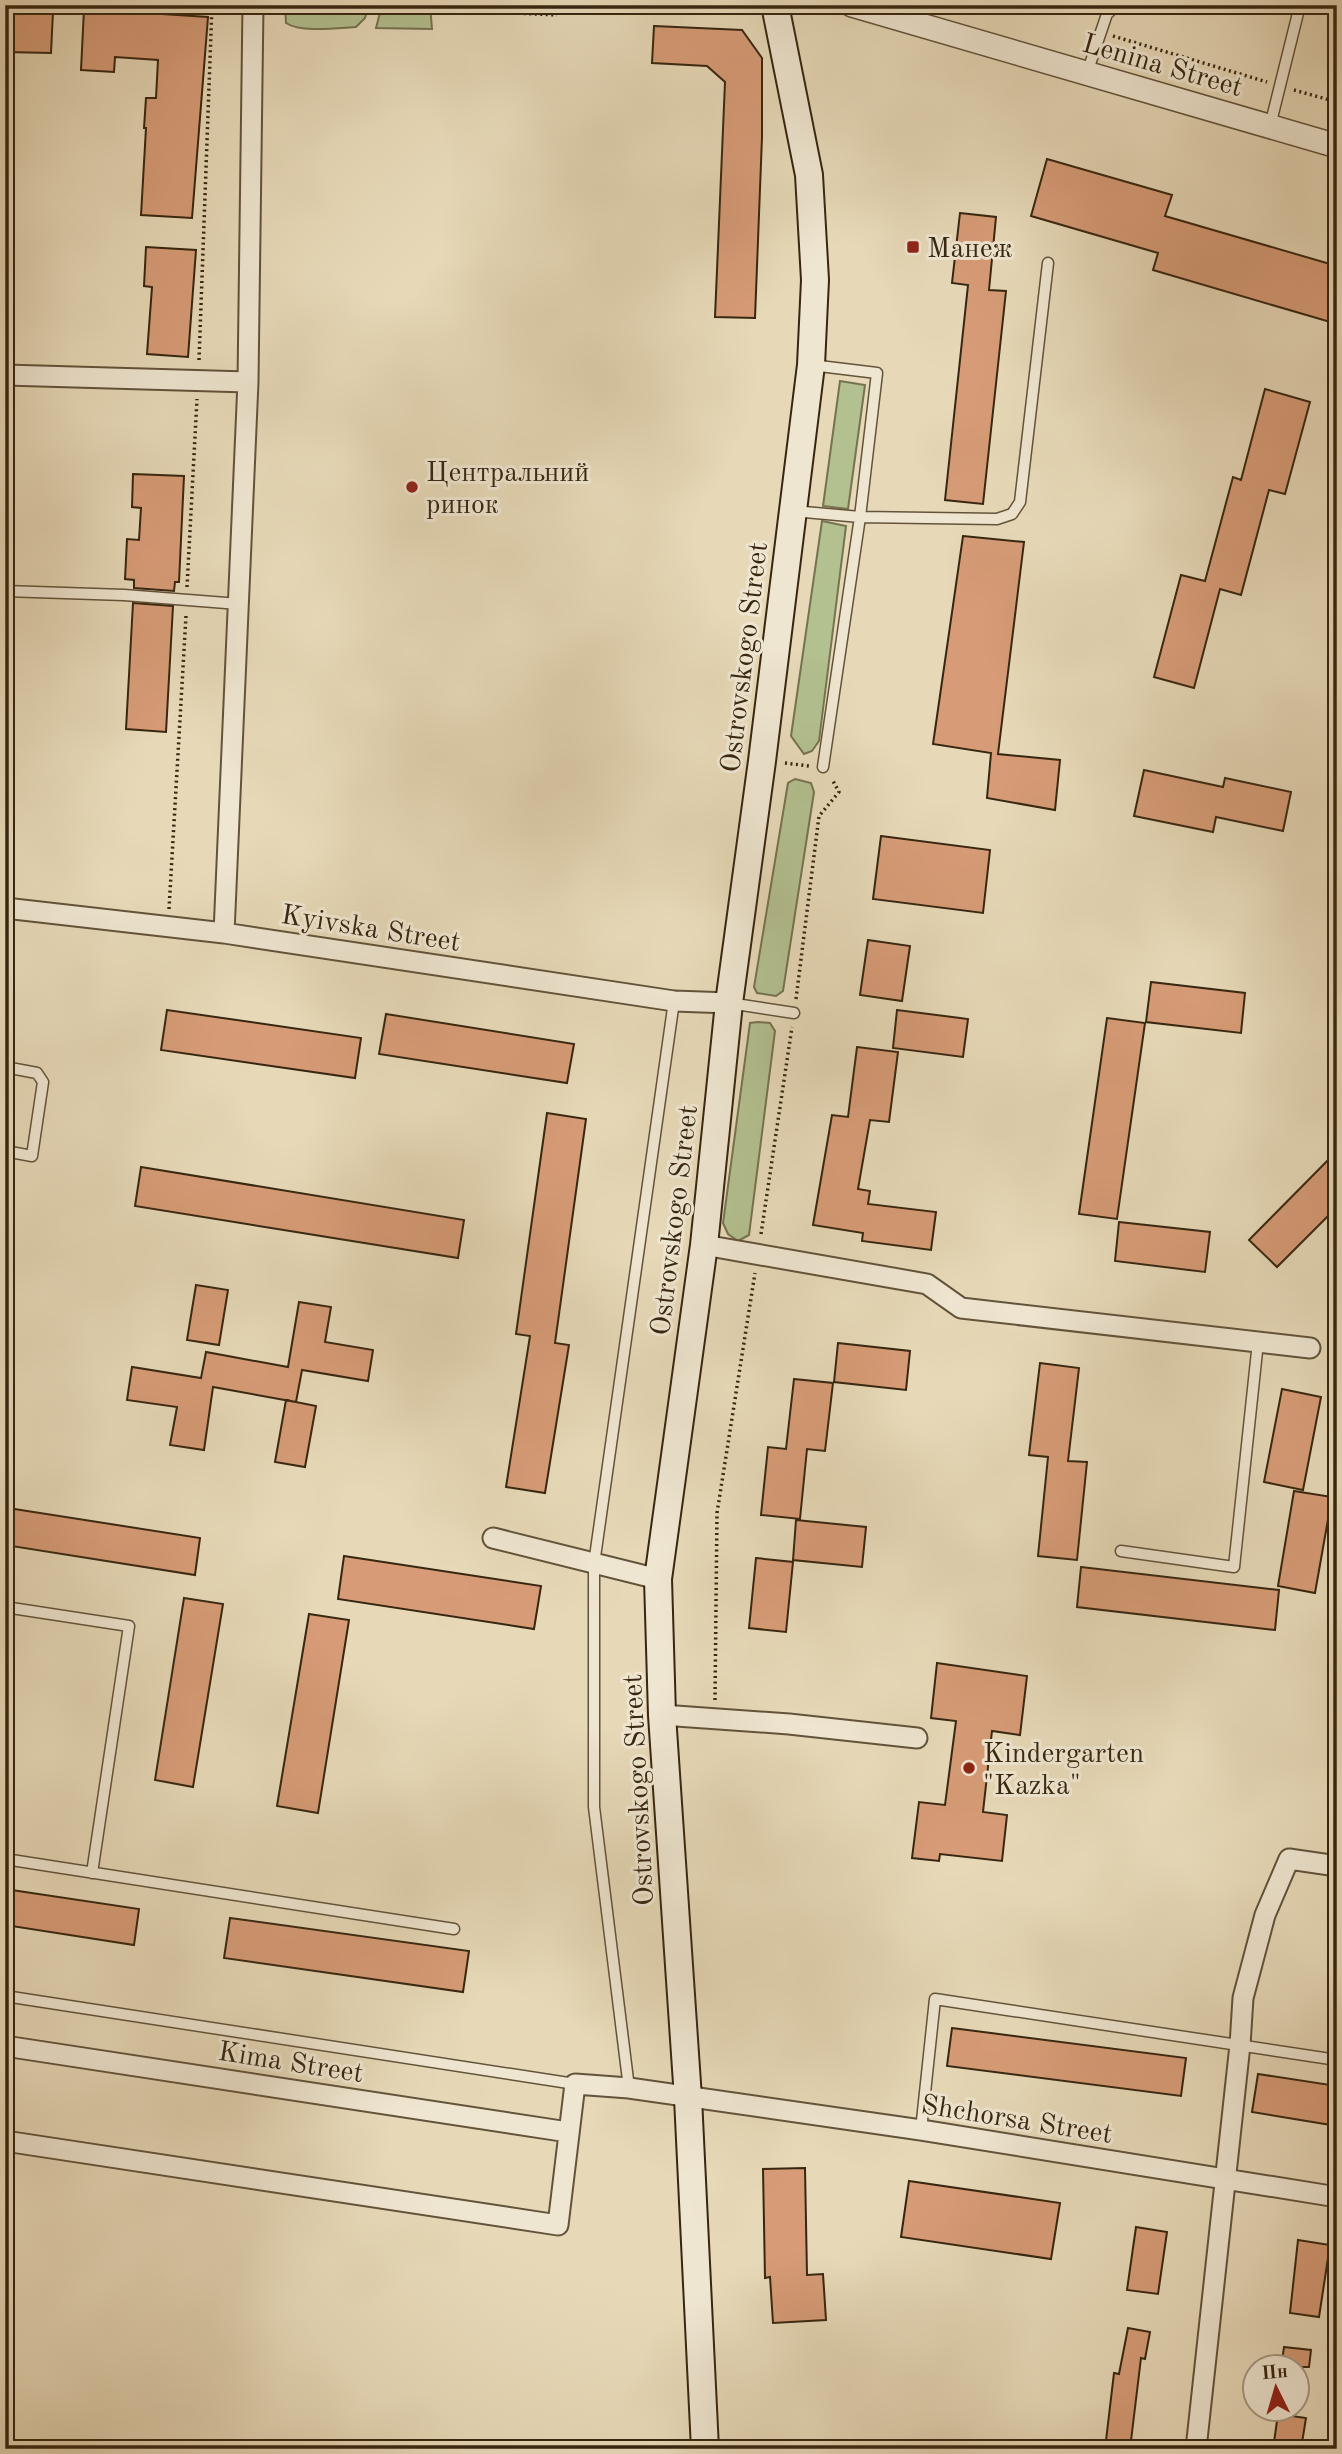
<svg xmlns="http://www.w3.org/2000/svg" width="1342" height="2454" viewBox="0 0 1342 2454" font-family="'Old Standard TT',serif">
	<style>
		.green { fill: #b3c090; stroke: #757350; stroke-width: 2 }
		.building { fill: #d79c77; stroke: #372610; stroke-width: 2 }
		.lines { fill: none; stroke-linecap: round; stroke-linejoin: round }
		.service-casing { stroke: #63533a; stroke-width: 13 }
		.minor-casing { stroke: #63533a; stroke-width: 23 }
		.tertiary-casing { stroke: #63533a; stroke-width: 26 }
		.secondary-casing { stroke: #372610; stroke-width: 30 }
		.path { stroke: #372610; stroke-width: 3.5; stroke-dasharray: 2 3.5; stroke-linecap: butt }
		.service { stroke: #efe6d1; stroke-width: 10 }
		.minor { stroke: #efe6d1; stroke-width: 19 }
		.tertiary { stroke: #efe6d1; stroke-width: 23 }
		.secondary { stroke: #efe6d1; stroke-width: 26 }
		.poi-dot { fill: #8f2418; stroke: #efe6d1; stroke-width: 2.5 }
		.labels { text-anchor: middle; stroke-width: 6; stroke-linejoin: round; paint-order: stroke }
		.street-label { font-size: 28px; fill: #372610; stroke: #efe6d1 }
		.poi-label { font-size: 28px; fill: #372610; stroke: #efe6d1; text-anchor: start }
	</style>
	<rect width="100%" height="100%" fill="#e7d9b8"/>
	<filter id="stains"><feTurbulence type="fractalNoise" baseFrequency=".00286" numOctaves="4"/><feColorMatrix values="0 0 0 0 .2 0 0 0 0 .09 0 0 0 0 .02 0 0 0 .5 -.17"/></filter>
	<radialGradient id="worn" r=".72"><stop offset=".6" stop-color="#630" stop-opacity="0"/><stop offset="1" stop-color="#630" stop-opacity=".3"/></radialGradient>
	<!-- green -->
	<path class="green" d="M285,5H369L365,18L356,27C338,28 301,33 286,23Z
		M382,5H430L432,29L376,28Z
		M840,381L865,385L848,509L823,506Z
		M822,521L846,526L819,741L812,751L804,754L791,736Z
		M795,779L811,783L814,792L783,991L776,996L757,993L754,987L788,783Z
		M758,1022L770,1023L775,1031L749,1235L738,1241L728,1234L723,1223L750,1023Z"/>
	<!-- building -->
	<path class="building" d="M84,9L208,17L192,218L141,215L146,128H144L146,98H156L158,60L115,57L114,72L81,70Z
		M5,11L53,12L51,53L5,52Z
		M654,26L742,30L762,58V137L755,318L715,317L725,82L707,66L652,63Z
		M1047,159L1172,195L1165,216L1337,266V324L1153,270L1158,253L1031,216Z
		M960,213L996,217L989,290L1006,291L983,504L945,500L968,285L952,283Z
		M146,247L196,250L188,357L147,354L152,287L144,286Z
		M1265,389L1310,402L1285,494L1269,490L1241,595L1220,589L1194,688L1154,677L1181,575L1205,581L1233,477L1241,480Z
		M133,474L184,476L179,582H175L174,591L134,588V580L125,579L127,539L139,540L141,508L132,507Z
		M963,536L1024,542L998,754L1060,760L1055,810L987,798L991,753L933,744Z
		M133,603L173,606L166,732L126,729Z
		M1144,770L1223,787L1225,778L1291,792L1283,831L1216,817L1213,832L1134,816Z
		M881,836L990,850L983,913L873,899Z
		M868,940L910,946L902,1001L860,995Z
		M1151,982L1245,993L1241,1033L1146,1022Z
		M167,1010L361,1038L355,1078L161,1050Z
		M897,1010L968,1019L963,1057L893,1048Z
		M386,1014L574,1044L567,1083L379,1054Z
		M1107,1018L1145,1023L1117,1219L1079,1214Z
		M857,1047L898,1052L889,1122L870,1120L858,1189L870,1191L868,1204L936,1212L931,1250L862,1241L863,1233L813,1225L832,1115L848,1117Z
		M547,1113L586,1119L555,1343L569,1345L545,1493L506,1487L530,1336L516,1334Z
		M1337,1151V1207L1277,1267L1249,1240Z
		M141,1167L464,1220L458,1258L135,1206Z
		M1119,1222L1210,1232L1205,1272L1115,1261Z
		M196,1285L228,1290L219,1345L187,1340Z
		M299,1302L331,1307L325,1342L373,1350L368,1381L302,1370L296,1402L213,1387L204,1450L170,1445L177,1407L127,1400L132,1367L201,1378L206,1352L288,1367Z
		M838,1343L910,1351L906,1390L834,1382Z
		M1040,1363L1079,1368L1068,1461L1087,1462L1077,1560L1038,1556L1048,1457L1029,1455Z
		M794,1379L833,1383L825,1451L807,1449L800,1519L761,1515L768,1447L786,1449Z
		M1282,1389L1321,1397L1303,1490L1264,1482Z
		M286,1400L316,1406L305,1467L275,1462Z
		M1294,1491L1332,1497L1315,1593L1278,1586Z
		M8,1508L200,1538L195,1575L5,1545Z
		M796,1520L866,1527L862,1567L793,1560Z
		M344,1556L541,1586L534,1629L338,1599Z
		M756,1558L793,1562L786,1632L749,1628Z
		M1081,1567L1279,1590L1275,1630L1077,1607Z
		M184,1598L223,1604L193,1787L155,1780Z
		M309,1614L349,1620L318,1813L277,1806Z
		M937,1663L1027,1676L1020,1735L992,1731L983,1812L1007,1815L1002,1861L940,1854L939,1861L912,1858L919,1802L945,1805L956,1721L931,1718Z
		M5,1889L139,1909L134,1945L5,1925Z
		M230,1918L469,1951L463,1992L224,1958Z
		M952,2028L1186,2058L1181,2096L947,2066Z
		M1258,2074L1337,2086V2126L1252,2112Z
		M805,2168L807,2275L823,2274L826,2320L773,2323L770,2277L765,2278L763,2169Z
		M909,2181L1060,2203L1051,2259L901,2237Z
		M1136,2227L1167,2232L1158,2294L1127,2290Z
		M1298,2240L1330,2245L1319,2317L1290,2313Z
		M1128,2328L1150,2332L1145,2359L1141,2358L1130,2449H1105L1114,2373L1119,2374Z
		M1284,2347L1311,2350L1309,2367H1281Z
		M1278,2414L1306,2418L1301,2449H1273Z"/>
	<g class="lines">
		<!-- service casing -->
		<g class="service-casing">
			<path id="service" d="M1087,73L1107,14L1117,5
				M1270,126L1300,5
				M811,365L877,373L860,517L823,767
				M793,511L860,517L997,519L1012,514L1020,502L1048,263
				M5,591L124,595L239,604
				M729,1003L794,1013
				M5,1067L37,1073L43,1082L32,1156L5,1151
				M1121,1551L1234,1567L1258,1342
				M5,1607L129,1626L92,1873
				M5,1859L454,1929
				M5,1996L575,2084
				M629,2088L594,1807V1564L674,1001
				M921,2130L935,1999L1337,2060"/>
		</g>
		<!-- minor casing -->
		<g class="minor-casing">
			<path id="minor" d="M5,375L248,382
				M5,908L224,933L674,1001L729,1003
				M224,933L248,382L253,5
				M704,1245L927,1284L961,1308L1310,1348
				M493,1538L658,1579
				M662,1715L789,1724L917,1738
				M5,2046L568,2132
				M5,2141L558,2225L575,2084L629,2088L921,2130L1337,2197
				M1196,2449L1240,2045L1243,1998L1265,1915L1289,1859L1337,1866"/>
		</g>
		<!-- tertiary casing -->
		<g class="tertiary-casing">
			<path id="tertiary" d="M852,5L1337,146"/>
		</g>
		<!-- secondary casing -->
		<g class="secondary-casing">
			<path id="secondary" d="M705,2449L688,2098L662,1715L658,1579L704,1245L729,1003L762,761L811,365L815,280L809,175L775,5"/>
		</g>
		<!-- path -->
		<path class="path" d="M348,5L557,15
			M1113,36L1267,82
			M1294,90L1337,102
			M199,360L212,5
			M187,587L197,399
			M785,763L809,766
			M169,909L186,616
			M796,999L819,816L839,792L832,779
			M761,1234L792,1027
			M715,1700L717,1513L755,1273"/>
		<!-- service -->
		<use href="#service" class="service"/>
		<!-- minor -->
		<use href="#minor" class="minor"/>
		<!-- tertiary -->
		<use href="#tertiary" class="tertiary"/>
		<!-- secondary -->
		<use href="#secondary" class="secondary"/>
	</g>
	<!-- markers -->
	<g class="poi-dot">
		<rect x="906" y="240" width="14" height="14" rx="3.5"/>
		<circle cx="412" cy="487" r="7"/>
		<circle cx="969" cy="1768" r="7"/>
	</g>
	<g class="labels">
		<!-- street labels -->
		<g class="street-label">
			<text transform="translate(1163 64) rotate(16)" y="10">Lenina Street</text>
			<text transform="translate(743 657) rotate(-83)" y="10">Ostrovskogo Street</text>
			<text transform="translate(371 927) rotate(9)" y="10">Kyivska Street</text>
			<text transform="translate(673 1220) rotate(-83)" y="10">Ostrovskogo Street</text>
			<text transform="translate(637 1790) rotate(-93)" y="10">Ostrovskogo Street</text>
			<text transform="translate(291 2061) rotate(9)" y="10">Kima Street</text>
			<text transform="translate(1017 2118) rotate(9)" y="10">Shchorsa Street</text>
		</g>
		<!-- poi labels -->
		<g class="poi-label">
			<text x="927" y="257">Манеж</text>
			<text x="426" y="481">Центральний<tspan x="426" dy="32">ринок</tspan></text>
			<text x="983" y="1762">Kindergarten<tspan x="983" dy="32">"Kazka"</tspan></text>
		</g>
	</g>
	<!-- margin -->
	<rect width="1342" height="2454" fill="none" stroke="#e7d9b8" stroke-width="28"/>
	<rect x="7" y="7" width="1328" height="2440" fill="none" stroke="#372610" stroke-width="3.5"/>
	<rect x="14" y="14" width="1314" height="2426" fill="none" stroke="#372610" stroke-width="2"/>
	<!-- north arrow -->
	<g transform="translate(1276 2388) rotate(355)"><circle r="33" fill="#efe6d1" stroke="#a59984" stroke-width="2"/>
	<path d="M0-5L12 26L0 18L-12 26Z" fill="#8f2418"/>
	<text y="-10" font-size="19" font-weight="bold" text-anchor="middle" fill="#372610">Пн</text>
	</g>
	<rect width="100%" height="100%" filter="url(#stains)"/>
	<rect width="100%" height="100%" fill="url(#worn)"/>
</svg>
